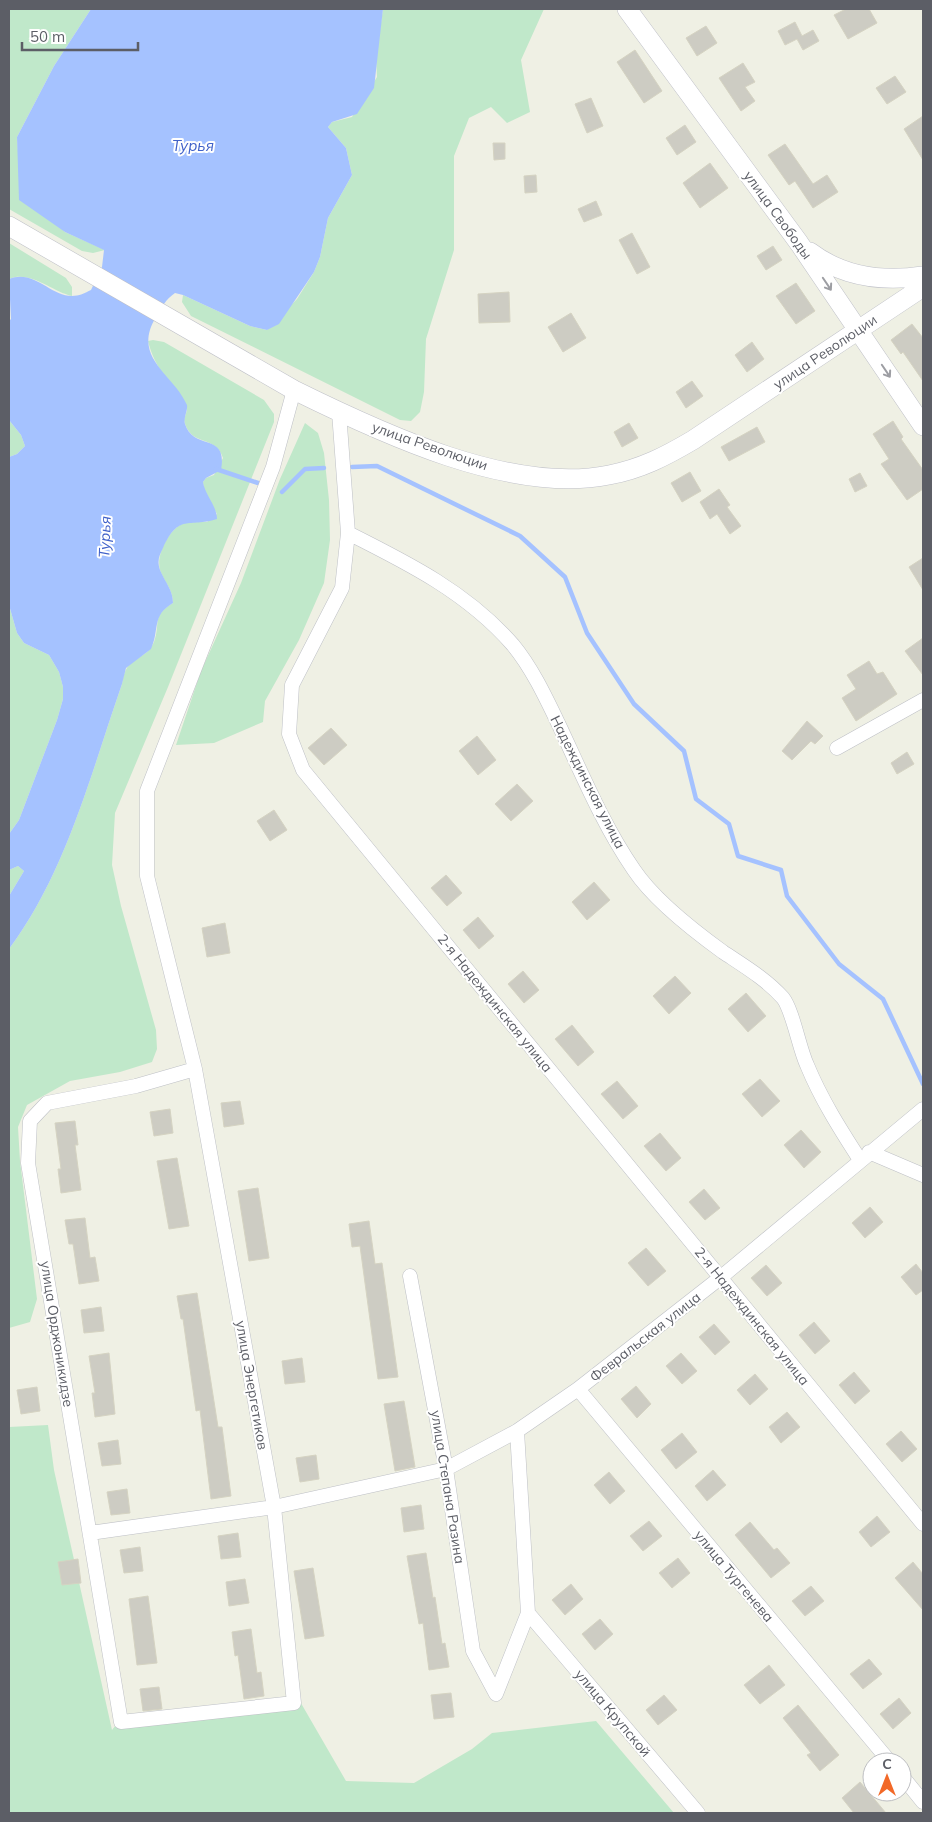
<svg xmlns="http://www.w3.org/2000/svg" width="932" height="1822" viewBox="0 0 932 1822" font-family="Mulish,sans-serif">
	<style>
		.green { fill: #c0e8ca }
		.water { fill: #a5c2ff }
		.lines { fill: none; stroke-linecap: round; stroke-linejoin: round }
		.stream { stroke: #a5c2ff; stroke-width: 4.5 }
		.building { fill: #cdccc3; stroke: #d5d3c2 }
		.street-casing { stroke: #bec0c6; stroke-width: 15 }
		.secondary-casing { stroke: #bfc0c8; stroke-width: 20 }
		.street { stroke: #fff; stroke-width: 14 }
		.secondary { stroke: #fff; stroke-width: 19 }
		.oneway { stroke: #9d9ea3 }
		.labels { text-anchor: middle; stroke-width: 4; stroke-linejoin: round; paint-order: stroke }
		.street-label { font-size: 14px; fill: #5c5e66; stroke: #fff }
		.water-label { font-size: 15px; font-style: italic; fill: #4162c9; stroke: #fff }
	</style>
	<rect width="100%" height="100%" fill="#eff0e4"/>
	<!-- green -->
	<path class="green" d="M9,9H91L54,66L17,137L19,166L57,225L65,232L105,250L93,253L82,251L9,209Z
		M383,9H544L521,60L530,112L507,123L491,107L469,118L454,156V250L426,339L424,392L420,412L411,421L400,420L191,316L182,302L183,295L250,326L267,330L297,299L314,272L320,257L328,218L352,175L346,148L328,127L332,122L352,117L377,77L376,57Z
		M9,243L66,278L72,287V296C52,292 31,270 9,279Z
		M153,340L164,342L264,400L274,414V422L168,687L115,813L112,865L121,906L156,1030L157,1049L152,1062L120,1072L70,1081L27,1105L18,1127L20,1161L37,1299L30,1322L9,1328V949C66,873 91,773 122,684C126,653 145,663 154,642C161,623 151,616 173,603C173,589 164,582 160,570C156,556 167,533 180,525C188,520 198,522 207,522L217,514L204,492L203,482L206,478L214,475L223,458C216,434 190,448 184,420L187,410C173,388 154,367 148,341Z
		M9,420L21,435L25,446L17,454L9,457Z
		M305,423L318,433L324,453L329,500L330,540L324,583L299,640L265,701L263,722L214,743L176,745L201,671L241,583L280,479Z
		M9,605L17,633L24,643L49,655L59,672L63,687V699L57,720L19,820L9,834Z
		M18,866L24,871L9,896V870Z
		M48,1425L54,1470L112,1730L122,1717L298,1698L346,1781L414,1783L472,1749L492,1733L596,1721L674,1813H9V1427Z"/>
	<!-- water -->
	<path class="water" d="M91,9H383L374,88L357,114L332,122L328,127L346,148L352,175L328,218L320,257L314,272L279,324L267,330L250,326L183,295L175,293C166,299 161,308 156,317C131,358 174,374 187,405C188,411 183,418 185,424C194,452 228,431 221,470L206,478L203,482C205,495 217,506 217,519C188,528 179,513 163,548C159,556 157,561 160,570C165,582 173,590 173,603C151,616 160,629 151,649L126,668L122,684C91,773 66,873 9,949V896L24,871L18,866L9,870V834L19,820L57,720L63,699V687L59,672L49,655L24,643L17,633L9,605V457L17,454L25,446L21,435L9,420V321L11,319L9,279C34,269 50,296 72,296C79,296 85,293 91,290L102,267L104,250L65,232L19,200L17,137L54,66Z"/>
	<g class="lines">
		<!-- stream -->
		<path class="stream" d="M352,467L377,466L520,536L565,577L587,633L634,704L684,751L696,799L729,824L738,856L781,870L787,896L839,964L883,999L923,1084
			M216,469L258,483
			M282,492L305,469L324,468"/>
	</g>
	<!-- building -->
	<path class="building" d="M846,9H869L877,23L848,39L834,15Z
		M795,22L802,36L813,30L819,41L803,50L797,39L785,45L778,31Z
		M706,26L717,43L697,56L686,38Z
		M635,50L662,91L644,103L617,62Z
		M743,63L755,82L745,87L755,101L741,111L719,78Z
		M895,76L906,92L887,104L876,88Z
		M591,98L603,126L587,133L575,104Z
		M923,116V160L904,129Z
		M685,125L696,142L677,155L666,138Z
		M493,143H505V159L494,160Z
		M785,144L813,184L827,175L838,192L813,208L795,181L789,185L768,155Z
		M710,163L728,188L700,208L683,183Z
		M536,175L537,192L525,193L524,176Z
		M596,201L602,215L584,222L578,209Z
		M632,233L650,267L637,274L619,240Z
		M773,246L782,260L766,270L757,256Z
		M796,283L815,311L796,324L776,296Z
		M509,292L510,322L479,323L478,294Z
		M571,313L586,338L563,352L548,327Z
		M912,324L923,338V381L903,352L901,354L891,340Z
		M752,342L764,359L747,372L735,355Z
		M692,381L703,396L686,408L676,392Z
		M893,421L903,437L901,439L923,470V489L907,500L881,464L889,459L873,434Z
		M629,423L638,438L622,447L614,432Z
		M757,427L765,442L729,461L721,447Z
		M690,472L701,491L682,502L671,483Z
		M860,473L867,486L855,492L849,479Z
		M719,489L730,505L727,507L741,526L730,534L717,514L710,519L700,502Z
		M923,558V590L909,567Z
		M923,638V675L905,651Z
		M869,661L877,674L883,672L897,694L856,721L842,698L856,689L847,675Z
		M807,721L823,736L815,744L811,741L792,760L782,751Z
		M331,728L347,745L324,765L308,748Z
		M477,736L496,760L478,775L459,751Z
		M907,752L914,764L897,774L891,763Z
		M517,784L533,801L511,821L495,804Z
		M274,810L287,830L270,841L257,821Z
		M446,875L462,893L447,906L431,888Z
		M594,882L610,900L587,920L572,902Z
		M478,917L494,936L479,949L463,930Z
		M225,923L230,953L207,957L202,928Z
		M523,971L539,990L524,1003L508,984Z
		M675,976L691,993L669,1014L653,996Z
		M746,993L766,1016L748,1032L728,1009Z
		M572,1025L594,1052L578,1066L555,1039Z
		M760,1079L780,1101L762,1117L742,1094Z
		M617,1081L638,1106L623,1119L601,1094Z
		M240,1101L244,1124L224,1127L221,1103Z
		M170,1109L173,1133L154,1136L150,1112Z
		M75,1121L78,1145H75L81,1190L61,1193L58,1169H61L55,1123Z
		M801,1130L821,1152L804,1168L784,1145Z
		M660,1133L681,1158L666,1171L644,1146Z
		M177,1158L189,1226L169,1229L157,1161Z
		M258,1188L269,1258L249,1261L238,1191Z
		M704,1189L720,1208L705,1220L689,1202Z
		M870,1207L883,1222L865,1238L852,1223Z
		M85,1218L90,1258L95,1257L99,1281L79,1284L73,1244H69L65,1220Z
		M369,1221L375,1264L382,1263L398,1377L378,1379L360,1246L352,1247L349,1224Z
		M646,1248L666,1271L648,1286L628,1263Z
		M916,1264L923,1273V1290L916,1295L901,1277Z
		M766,1265L782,1283L767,1296L751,1278Z
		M197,1293L218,1427H222L231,1496L211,1499L200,1410L196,1411L183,1319H181L177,1296Z
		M101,1307L104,1331L84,1333L81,1310Z
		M814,1322L830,1341L815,1354L799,1335Z
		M714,1324L730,1342L715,1355L699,1337Z
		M109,1353L115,1414L95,1417L92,1393H95L89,1356Z
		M681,1353L697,1371L682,1384L666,1366Z
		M302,1358L305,1382L285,1384L282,1361Z
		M854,1372L870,1391L855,1404L839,1385Z
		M755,1374L768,1389L750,1405L737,1390Z
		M636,1386L651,1404L637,1418L621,1399Z
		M37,1387L40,1411L21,1414L17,1390Z
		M404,1401L415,1467L395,1471L384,1404Z
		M787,1412L800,1427L781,1443L769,1427Z
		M901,1431L917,1449L902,1462L886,1444Z
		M682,1433L697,1452L676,1469L661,1450Z
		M118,1440L121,1464L102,1466L98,1443Z
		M316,1455L319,1479L300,1482L296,1458Z
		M713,1470L726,1485L707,1501L695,1486Z
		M609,1472L625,1491L610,1504L594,1485Z
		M127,1489L130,1513L111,1515L107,1492Z
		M421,1505L424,1529L404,1532L401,1508Z
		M877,1516L890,1532L871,1547L859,1532Z
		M649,1521L662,1536L643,1551L630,1536Z
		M750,1522L774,1550L777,1548L790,1563L771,1578L735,1535Z
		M238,1533L241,1557L221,1559L218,1536Z
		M140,1547L143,1571L124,1573L120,1550Z
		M426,1553L433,1598L435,1597L442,1644L445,1643L449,1667L429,1670L423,1623L419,1624L407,1556Z
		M678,1558L690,1573L672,1588L659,1573Z
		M78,1559L81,1583L62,1585L58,1562Z
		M913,1562L923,1574V1610L895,1578Z
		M313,1568L324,1636L305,1639L294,1571Z
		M245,1579L249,1603L229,1606L226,1582Z
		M571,1584L583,1599L565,1615L552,1600Z
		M811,1586L824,1601L805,1616L792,1601Z
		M148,1596L157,1663L137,1665L129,1599Z
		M600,1619L613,1634L595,1650L582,1634Z
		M251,1629L257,1673L261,1672L264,1696L244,1699L238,1655L235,1656L232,1632Z
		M869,1659L882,1674L863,1689L850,1674Z
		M769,1665L785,1685L760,1704L744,1685Z
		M159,1687L162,1709L143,1711L140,1689Z
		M451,1693L454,1717L434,1719L431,1695Z
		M664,1695L677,1710L658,1725L646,1710Z
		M899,1698L911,1713L893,1729L880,1714Z
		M798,1705L839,1755L820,1771L807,1755L811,1753L783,1718Z
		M860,1782L886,1813H854L842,1798Z"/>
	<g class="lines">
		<!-- street casing -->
		<g class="street-casing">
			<path id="street" d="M339,412L348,533L342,588L292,685L289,734L303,770L923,1524
				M348,533C408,563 468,593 513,645C532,668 546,698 559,725C582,774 603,825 634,870C654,900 694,931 723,952C744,966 766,979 783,998C793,1011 799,1048 807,1065C821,1099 840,1129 860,1160
				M837,748L923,700
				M195,1069L136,1086L47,1103L30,1121L28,1163L121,1722L294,1703L274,1507L195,1069L147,876V791L273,467L294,390
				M869,1152L923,1175
				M410,1276L446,1469L473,1651L496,1694
				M578,1389L890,1762
				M90,1533L274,1507L446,1469L517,1431L578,1389L720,1278L923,1109
				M528,1613L698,1813
				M496,1694L528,1613L517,1431
				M902,1776L923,1802"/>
		</g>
		<!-- secondary casing -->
		<g class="secondary-casing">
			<path id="secondary" d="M627,9L799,243L923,426
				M9,226L294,390C381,433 512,495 609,475C641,469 666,456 693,440L923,287
				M810,252C843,277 883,282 923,276"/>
		</g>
		<!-- street -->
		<use href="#street" class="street"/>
		<!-- secondary -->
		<use href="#secondary" class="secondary"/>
	</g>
	<!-- one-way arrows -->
	<defs><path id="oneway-shaft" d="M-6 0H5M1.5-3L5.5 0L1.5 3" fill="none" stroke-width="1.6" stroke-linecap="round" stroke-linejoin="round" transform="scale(1.25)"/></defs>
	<g class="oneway">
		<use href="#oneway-shaft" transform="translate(827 284) rotate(56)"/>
		<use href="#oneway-shaft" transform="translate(886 371) rotate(56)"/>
	</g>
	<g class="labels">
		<!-- street labels -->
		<g class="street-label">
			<text transform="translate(778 215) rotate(54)" y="5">улица Свободы</text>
			<text transform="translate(825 352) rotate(-34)" y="5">улица Революции</text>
			<text transform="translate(430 446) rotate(19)" y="5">улица Революции</text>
			<text transform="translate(588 782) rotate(63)" y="5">Надеждинская улица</text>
			<text transform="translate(495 1003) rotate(51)" y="5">2-я Надеждинская улица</text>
			<text transform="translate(752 1316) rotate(51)" y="5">2-я Надеждинская улица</text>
			<text transform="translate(57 1334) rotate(81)" y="5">улица Орджоникидзе</text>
			<text transform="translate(645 1337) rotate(-38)" y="5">Февральская улица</text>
			<text transform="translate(252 1385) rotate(80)" y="5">улица Энергетиков</text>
			<text transform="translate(448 1487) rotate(81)" y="5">улица Степана Разина</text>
			<text transform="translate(734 1576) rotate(50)" y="5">улица Тургенева</text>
			<text transform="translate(613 1713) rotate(50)" y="5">улица Крупской</text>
		</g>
		<!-- water labels -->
		<g class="water-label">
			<text x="193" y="151">Турья</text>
			<text transform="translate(105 537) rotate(-88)" y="5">Турья</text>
		</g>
	</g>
	<!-- border -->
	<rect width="932" height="1822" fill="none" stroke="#5c5e66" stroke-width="20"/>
	<!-- north arrow -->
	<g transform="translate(887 1777)"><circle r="24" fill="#ffffff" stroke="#bebfc2"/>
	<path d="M0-4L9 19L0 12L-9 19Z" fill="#f26928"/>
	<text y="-8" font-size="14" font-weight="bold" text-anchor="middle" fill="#5c5e66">С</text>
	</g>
	<!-- scale -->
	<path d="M22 42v8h116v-8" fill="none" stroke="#5c5e66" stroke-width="2.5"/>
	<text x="30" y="42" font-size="15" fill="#5c5e66" stroke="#ffffff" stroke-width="4" paint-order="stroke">50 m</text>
</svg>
